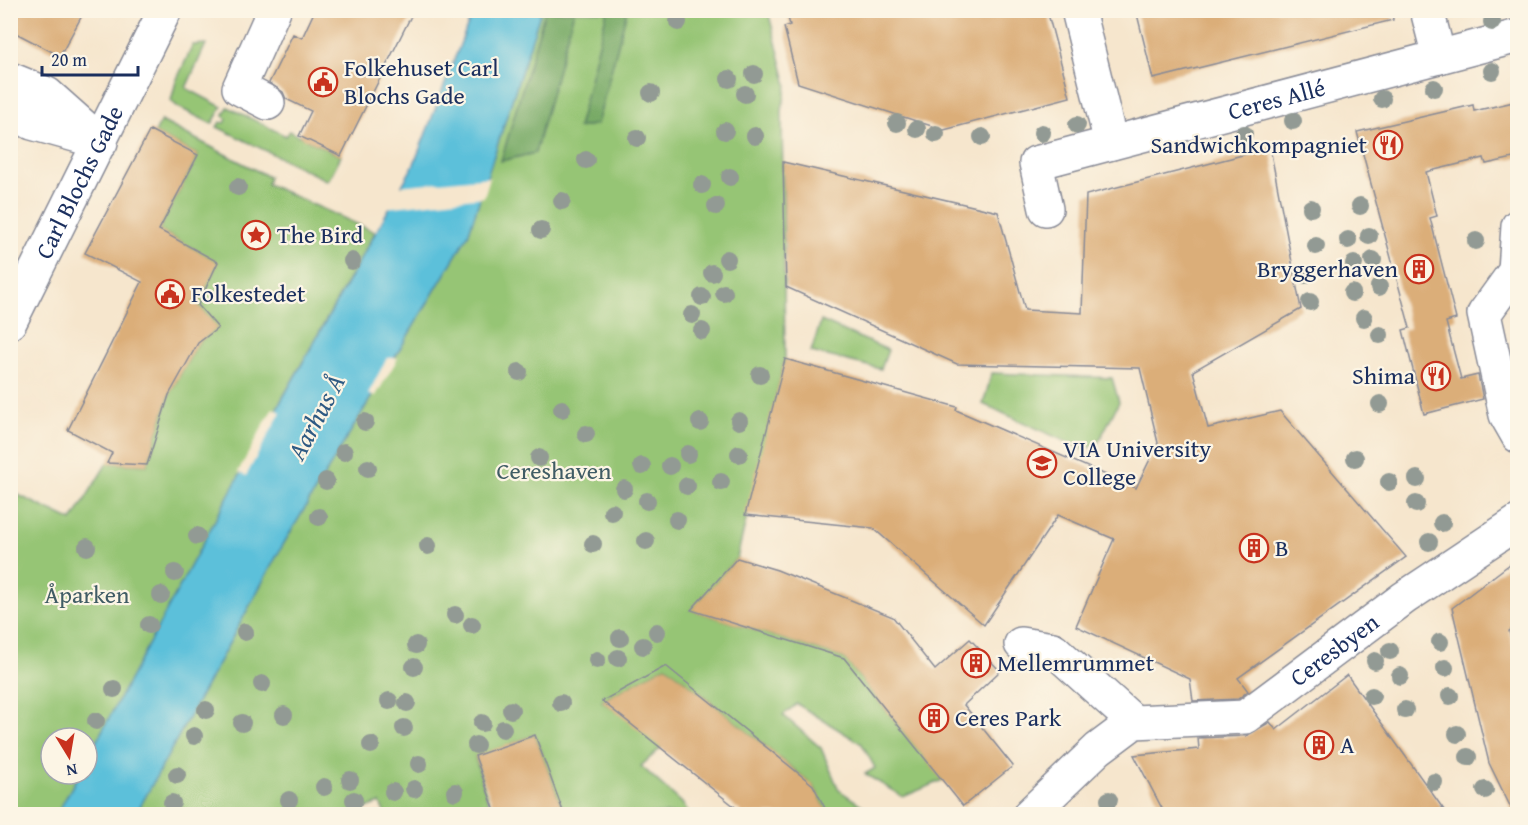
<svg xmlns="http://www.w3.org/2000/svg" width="1528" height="825" viewBox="0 0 1528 825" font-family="'Gentium Book Plus',serif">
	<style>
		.green { fill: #96c574; stroke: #587a69; stroke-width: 1.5 }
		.forest { fill: #78aa66; stroke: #4a6c62; stroke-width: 1.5 }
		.water { fill: #5cc0da; stroke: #3c789c; stroke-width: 1.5 }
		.pier { fill: #f6e6cd }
		.building { fill: #dbae79 }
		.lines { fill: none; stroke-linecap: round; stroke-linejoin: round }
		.minor-casing { stroke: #888a96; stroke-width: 36 }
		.minor { stroke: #fff; stroke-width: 33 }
		.tree { fill: #929a94 }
		.labels { text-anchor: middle; stroke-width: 4.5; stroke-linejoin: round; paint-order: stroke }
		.poi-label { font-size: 24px; fill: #1b2f5e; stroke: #fcf5e5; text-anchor: start }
		.street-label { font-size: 24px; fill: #1b2f5e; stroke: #fcf5e5 }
		.park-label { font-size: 24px; fill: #405c65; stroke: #fcf5e5 }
		.water-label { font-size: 26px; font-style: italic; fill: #2e5a83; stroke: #fcf5e5 }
	</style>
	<rect width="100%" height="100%" fill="#fcf5e5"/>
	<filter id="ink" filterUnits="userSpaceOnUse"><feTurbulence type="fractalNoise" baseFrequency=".0167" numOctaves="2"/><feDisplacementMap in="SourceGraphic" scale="12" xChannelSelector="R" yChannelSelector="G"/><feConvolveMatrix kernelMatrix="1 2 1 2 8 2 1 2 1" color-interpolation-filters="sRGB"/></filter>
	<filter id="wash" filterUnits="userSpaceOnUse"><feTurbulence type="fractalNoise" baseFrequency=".008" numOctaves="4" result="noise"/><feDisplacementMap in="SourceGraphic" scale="24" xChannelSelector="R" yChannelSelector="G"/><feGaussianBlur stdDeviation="1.35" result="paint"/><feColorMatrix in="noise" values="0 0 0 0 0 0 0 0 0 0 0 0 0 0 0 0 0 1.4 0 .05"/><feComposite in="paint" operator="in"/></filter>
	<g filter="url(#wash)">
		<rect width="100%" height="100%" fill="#f6e6cd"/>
		<!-- green -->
		<path class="green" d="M541,11H768L787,85L782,110L785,359L737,558L692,610L844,658L943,780L903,797L865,774L875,768L862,744L797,704L783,715L821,748L839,790L875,814H828L813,785L666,666L602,701L663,746L641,766L682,803L689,814H564L535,735L475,757L492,814H385L380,803L350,814H136L281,548L468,235Z
			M206,44L186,88L222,107L212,124L178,107L171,101L176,81L193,45Z
			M228,107L286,136L289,131L341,156L328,181L217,127L220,122L225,123L227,119L223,116Z
			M161,121L269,177L267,184L375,232L233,487L87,759V738H51V774H79L57,814H11L10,491L72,521L107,463L147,465L169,395L198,343L217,328L198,305L217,262L159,230L198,155L155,133Z
			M821,321L888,350L881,369L811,352Z
			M992,373L1112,378L1119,402L1098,443L1084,450L983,404Z"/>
		<!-- forest -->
		<path class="forest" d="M545,11H574L535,153L501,161Z
			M607,11H627L597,124L578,128Z"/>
		<!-- water -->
		<path class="water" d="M473,11H541L468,235L281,548L136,814H57L79,774H87V759L233,487L414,164Z"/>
		<!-- pier -->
		<path class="pier" d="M490,177L484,197L385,208L398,186Z
			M387,358H398L375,397L368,394Z
			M273,408L281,412L246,476L238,472Z"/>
		<g id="blocks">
			<!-- building -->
			<path class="building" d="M10,10H85L60,56L10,30Z
				M315,10H414L341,156L299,136L311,111L286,99L283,92L269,83L293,34L302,38Z
				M786,10H1047L1070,97L944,130L798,83L784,27L790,25Z
				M1136,10H1392L1393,20L1153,79Z
				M1518,101V157L1486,164L1484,158L1426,172L1437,216L1430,218L1456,319L1446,322L1461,379L1478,375L1483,399L1424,414L1403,330L1410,328L1357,132L1473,105L1474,111Z
				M150,130L198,155L159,230L218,262L198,305L218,328L198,343L169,395L147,465L107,463L112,453L68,430L142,282L85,253Z
				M1270,148L1301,309L1193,371L1208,428L1280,411L1406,557L1238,678L1248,691L1238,699L1193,701L1190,679L1076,626L1114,539L1058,515L984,625L873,528L745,515L785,359L957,407L956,410L1136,488L1158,443L1140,368L957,364L786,287L783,162L998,212L1025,310L1082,313L1086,195Z
				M737,558L777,570L893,617L935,670L970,639L1000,671L964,705L1013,766L963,806L844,658L691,610Z
				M1518,558V625L1509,631L1518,663V814H1514L1489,763L1452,608Z
				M666,666L813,785L828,814H744L602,701Z
				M1347,675L1447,814H1165L1134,755L1199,749L1198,738L1246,736L1270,722L1276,730Z
				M535,735L564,814H496L475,756Z"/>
		</g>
	</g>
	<g filter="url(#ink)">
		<use href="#blocks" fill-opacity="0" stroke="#888a96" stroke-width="1.5"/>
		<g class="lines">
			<!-- minor casing -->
			<g class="minor-casing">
				<g id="minor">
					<path d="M1078,10L1111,143"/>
					<path d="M1427,10L1439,57"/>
					<path d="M10,79L47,94L101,142"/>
					<path d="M268,103L239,88L274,10"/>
					<path d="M10,111L32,123L93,140"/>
					<path id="s1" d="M1046,209L1036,163L1518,36"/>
					<path d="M1518,226L1515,271L1484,314L1506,415L1518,436"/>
					<path id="s2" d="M10,322L165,10"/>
					<path d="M1021,644L1053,649L1134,722"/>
					<path id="s3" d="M1030,814L1098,749L1134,722L1245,717L1404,598L1518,522"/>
				</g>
			</g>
			<!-- minor -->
			<use href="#minor" class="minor"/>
		</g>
		<!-- trees -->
		<g class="tree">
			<circle cx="678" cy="22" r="9"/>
			<circle cx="1492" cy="22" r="9"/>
			<circle cx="1492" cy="71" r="9"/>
			<circle cx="754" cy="74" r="9"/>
			<circle cx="729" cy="79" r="9"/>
			<circle cx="1434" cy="88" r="9"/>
			<circle cx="651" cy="93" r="9"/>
			<circle cx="745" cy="94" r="9"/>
			<circle cx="1382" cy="99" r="9"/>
			<circle cx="1293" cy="121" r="9"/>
			<circle cx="897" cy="123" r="9"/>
			<circle cx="1077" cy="125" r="9"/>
			<circle cx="917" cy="129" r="9"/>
			<circle cx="725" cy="131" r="9"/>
			<circle cx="1042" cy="133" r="9"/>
			<circle cx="936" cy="134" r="9"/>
			<circle cx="1244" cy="134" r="9"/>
			<circle cx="755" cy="136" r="9"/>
			<circle cx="982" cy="137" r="9"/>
			<circle cx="637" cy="138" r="9"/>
			<circle cx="586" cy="160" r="9"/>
			<circle cx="730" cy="177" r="9"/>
			<circle cx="702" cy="185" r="9"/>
			<circle cx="238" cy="187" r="9"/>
			<circle cx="562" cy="201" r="9"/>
			<circle cx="716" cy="206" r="9"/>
			<circle cx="1360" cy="206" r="9"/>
			<circle cx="1311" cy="208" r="9"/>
			<circle cx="541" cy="230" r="9"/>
			<circle cx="1369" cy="236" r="9"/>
			<circle cx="1348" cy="240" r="9"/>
			<circle cx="1476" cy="241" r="9"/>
			<circle cx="1316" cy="246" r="9"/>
			<circle cx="727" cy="259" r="9"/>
			<circle cx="1373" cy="260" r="9"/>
			<circle cx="352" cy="261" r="9"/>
			<circle cx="1354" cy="264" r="9"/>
			<circle cx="712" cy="273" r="9"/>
			<circle cx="1305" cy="275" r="9"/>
			<circle cx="1379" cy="287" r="9"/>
			<circle cx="724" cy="293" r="9"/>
			<circle cx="1352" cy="293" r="9"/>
			<circle cx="702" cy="297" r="9"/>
			<circle cx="1310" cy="302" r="9"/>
			<circle cx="692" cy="315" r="9"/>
			<circle cx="1364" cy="318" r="9"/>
			<circle cx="702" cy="331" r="9"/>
			<circle cx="1380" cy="335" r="9"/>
			<circle cx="519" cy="372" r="9"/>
			<circle cx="760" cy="375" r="9"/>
			<circle cx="1380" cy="404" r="9"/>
			<circle cx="562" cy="409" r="9"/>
			<circle cx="739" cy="421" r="9"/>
			<circle cx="365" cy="422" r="9"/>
			<circle cx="700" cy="422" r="9"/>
			<circle cx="586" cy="434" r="9"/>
			<circle cx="344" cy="452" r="9"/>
			<circle cx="688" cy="454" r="9"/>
			<circle cx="739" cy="454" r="9"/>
			<circle cx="539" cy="458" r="9"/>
			<circle cx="1355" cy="458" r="9"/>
			<circle cx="642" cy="466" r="9"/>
			<circle cx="670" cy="466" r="9"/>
			<circle cx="368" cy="468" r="9"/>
			<circle cx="1417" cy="479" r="9"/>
			<circle cx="326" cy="481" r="9"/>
			<circle cx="721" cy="482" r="9"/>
			<circle cx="1389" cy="482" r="9"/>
			<circle cx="687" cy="486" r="9"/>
			<circle cx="624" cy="489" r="9"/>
			<circle cx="647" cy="501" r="9"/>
			<circle cx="1416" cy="504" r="9"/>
			<circle cx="612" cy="512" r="9"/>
			<circle cx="319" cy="517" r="9"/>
			<circle cx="677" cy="520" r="9"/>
			<circle cx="1442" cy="523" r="9"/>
			<circle cx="197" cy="536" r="9"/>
			<circle cx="646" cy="541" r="9"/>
			<circle cx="1429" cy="542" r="9"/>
			<circle cx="593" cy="544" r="9"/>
			<circle cx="428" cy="546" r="9"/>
			<circle cx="87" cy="547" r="9"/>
			<circle cx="175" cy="573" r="9"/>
			<circle cx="161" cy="595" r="9"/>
			<circle cx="455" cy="615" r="9"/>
			<circle cx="149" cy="625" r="9"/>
			<circle cx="472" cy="625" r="9"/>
			<circle cx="245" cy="632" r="9"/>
			<circle cx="657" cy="632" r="9"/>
			<circle cx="620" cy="638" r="9"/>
			<circle cx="1440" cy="642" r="9"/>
			<circle cx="416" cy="645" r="9"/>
			<circle cx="643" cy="646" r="9"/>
			<circle cx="1390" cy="651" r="9"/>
			<circle cx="618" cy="658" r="9"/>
			<circle cx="597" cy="660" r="9"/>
			<circle cx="1375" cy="661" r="9"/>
			<circle cx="414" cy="667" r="9"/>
			<circle cx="1445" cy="668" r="9"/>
			<circle cx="1400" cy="676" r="9"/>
			<circle cx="262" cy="684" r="9"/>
			<circle cx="114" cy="689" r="9"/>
			<circle cx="1372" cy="696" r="9"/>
			<circle cx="1450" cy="696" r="9"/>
			<circle cx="389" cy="701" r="9"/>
			<circle cx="407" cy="703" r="9"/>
			<circle cx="561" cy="703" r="9"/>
			<circle cx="206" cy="710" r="9"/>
			<circle cx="511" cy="710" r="9"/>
			<circle cx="1405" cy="710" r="9"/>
			<circle cx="284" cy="715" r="9"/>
			<circle cx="96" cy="721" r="9"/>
			<circle cx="242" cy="723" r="9"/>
			<circle cx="482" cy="723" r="9"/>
			<circle cx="404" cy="728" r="9"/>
			<circle cx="503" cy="729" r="9"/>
			<circle cx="1457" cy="734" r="9"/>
			<circle cx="194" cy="736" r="9"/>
			<circle cx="371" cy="745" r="9"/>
			<circle cx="476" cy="745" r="9"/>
			<circle cx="1468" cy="757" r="9"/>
			<circle cx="419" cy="764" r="9"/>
			<circle cx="177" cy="775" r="9"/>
			<circle cx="350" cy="780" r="9"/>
			<circle cx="1434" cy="782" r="9"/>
			<circle cx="324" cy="787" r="9"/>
			<circle cx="414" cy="789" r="9"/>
			<circle cx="1485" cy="790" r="9"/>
			<circle cx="393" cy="792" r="9"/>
			<circle cx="455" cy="792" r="9"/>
			<circle cx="289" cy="800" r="9"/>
			<circle cx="354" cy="800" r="9"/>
			<circle cx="1109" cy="800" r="9"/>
			<circle cx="172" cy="803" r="9"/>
		</g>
	</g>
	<!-- icons -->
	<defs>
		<g id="civic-ring" transform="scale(1.5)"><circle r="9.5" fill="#fcf5e5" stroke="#c8321e" stroke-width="1.5"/><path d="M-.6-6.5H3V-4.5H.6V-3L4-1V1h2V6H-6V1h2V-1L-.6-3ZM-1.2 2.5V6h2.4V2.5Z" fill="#c8321e"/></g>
		<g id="restaurant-ring" transform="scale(1.5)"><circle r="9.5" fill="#fcf5e5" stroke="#c8321e" stroke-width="1.5"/><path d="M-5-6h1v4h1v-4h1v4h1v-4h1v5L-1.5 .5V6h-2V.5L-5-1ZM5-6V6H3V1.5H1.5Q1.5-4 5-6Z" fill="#c8321e"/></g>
		<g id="sight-ring" transform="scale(1.5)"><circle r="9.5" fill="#fcf5e5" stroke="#c8321e" stroke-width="1.5"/><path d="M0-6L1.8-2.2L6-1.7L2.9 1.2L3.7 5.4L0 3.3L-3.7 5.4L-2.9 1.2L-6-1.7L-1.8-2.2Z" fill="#c8321e"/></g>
		<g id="building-ring" transform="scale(1.5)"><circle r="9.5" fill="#fcf5e5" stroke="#c8321e" stroke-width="1.5"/><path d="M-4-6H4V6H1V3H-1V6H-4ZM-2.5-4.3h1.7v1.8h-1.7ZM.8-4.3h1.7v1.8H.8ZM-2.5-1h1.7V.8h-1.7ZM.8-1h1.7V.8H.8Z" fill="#c8321e"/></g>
		<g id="university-ring" transform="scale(1.5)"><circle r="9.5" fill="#fcf5e5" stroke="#c8321e" stroke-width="1.5"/><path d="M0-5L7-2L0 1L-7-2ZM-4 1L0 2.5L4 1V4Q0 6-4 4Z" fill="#c8321e"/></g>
	</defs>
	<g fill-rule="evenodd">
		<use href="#civic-ring" x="323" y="82"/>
		<use href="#restaurant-ring" x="1388" y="145"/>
		<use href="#sight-ring" x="256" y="235"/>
		<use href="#building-ring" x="1419" y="269"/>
		<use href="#civic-ring" x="170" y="294"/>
		<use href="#restaurant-ring" x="1436" y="376"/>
		<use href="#university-ring" x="1042" y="463"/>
		<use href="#building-ring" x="1254" y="548"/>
		<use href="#building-ring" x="976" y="663"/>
		<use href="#building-ring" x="934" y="718"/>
		<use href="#building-ring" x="1319" y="745"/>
	</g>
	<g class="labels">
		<!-- poi labels -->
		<g class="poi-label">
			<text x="344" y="76">Folkehuset Carl<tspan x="344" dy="28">Blochs Gade</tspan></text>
			<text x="1367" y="153" text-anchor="end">Sandwichkompagniet</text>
			<text x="277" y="243">The Bird</text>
			<text x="1398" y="277" text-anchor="end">Bryggerhaven</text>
			<text x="191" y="302">Folkestedet</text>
			<text x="1415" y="384" text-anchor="end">Shima</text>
			<text x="1063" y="457">VIA University<tspan x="1063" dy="28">College</tspan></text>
			<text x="1275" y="556">B</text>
			<text x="997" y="671">Mellemrummet</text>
			<text x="955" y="726">Ceres Park</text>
			<text x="1340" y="753">A</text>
		</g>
		<!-- street labels -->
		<g class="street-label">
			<text dy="8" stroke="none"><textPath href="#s1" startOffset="296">Ceres Allé</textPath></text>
			<text dy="8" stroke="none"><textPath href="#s2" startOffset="156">Carl Blochs Gade</textPath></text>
			<text dy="8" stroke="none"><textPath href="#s3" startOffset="362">Ceresbyen</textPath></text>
		</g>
		<!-- park labels -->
		<g class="park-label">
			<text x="554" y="479">Cereshaven</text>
			<text x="87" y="603">Åparken</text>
		</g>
		<!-- water labels -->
		<g class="water-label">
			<text transform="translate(316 417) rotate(-62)" y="9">Aarhus Å</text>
		</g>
	</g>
	<!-- margin -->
	<rect width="1528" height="825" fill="none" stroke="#fcf5e5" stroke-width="36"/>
	<!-- north arrow -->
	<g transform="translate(69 756) rotate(169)"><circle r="28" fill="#fcf5e5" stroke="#a2a6af" stroke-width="1.5"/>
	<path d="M0-4.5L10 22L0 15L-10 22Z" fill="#c8321e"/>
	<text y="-9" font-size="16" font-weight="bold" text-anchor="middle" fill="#1b2f5e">N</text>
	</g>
	<!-- scale -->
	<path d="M42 66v9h96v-9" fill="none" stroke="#1b2f5e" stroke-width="3"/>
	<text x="51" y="66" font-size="18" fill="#1b2f5e" stroke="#fcf5e5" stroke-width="4.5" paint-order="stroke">20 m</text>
</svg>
